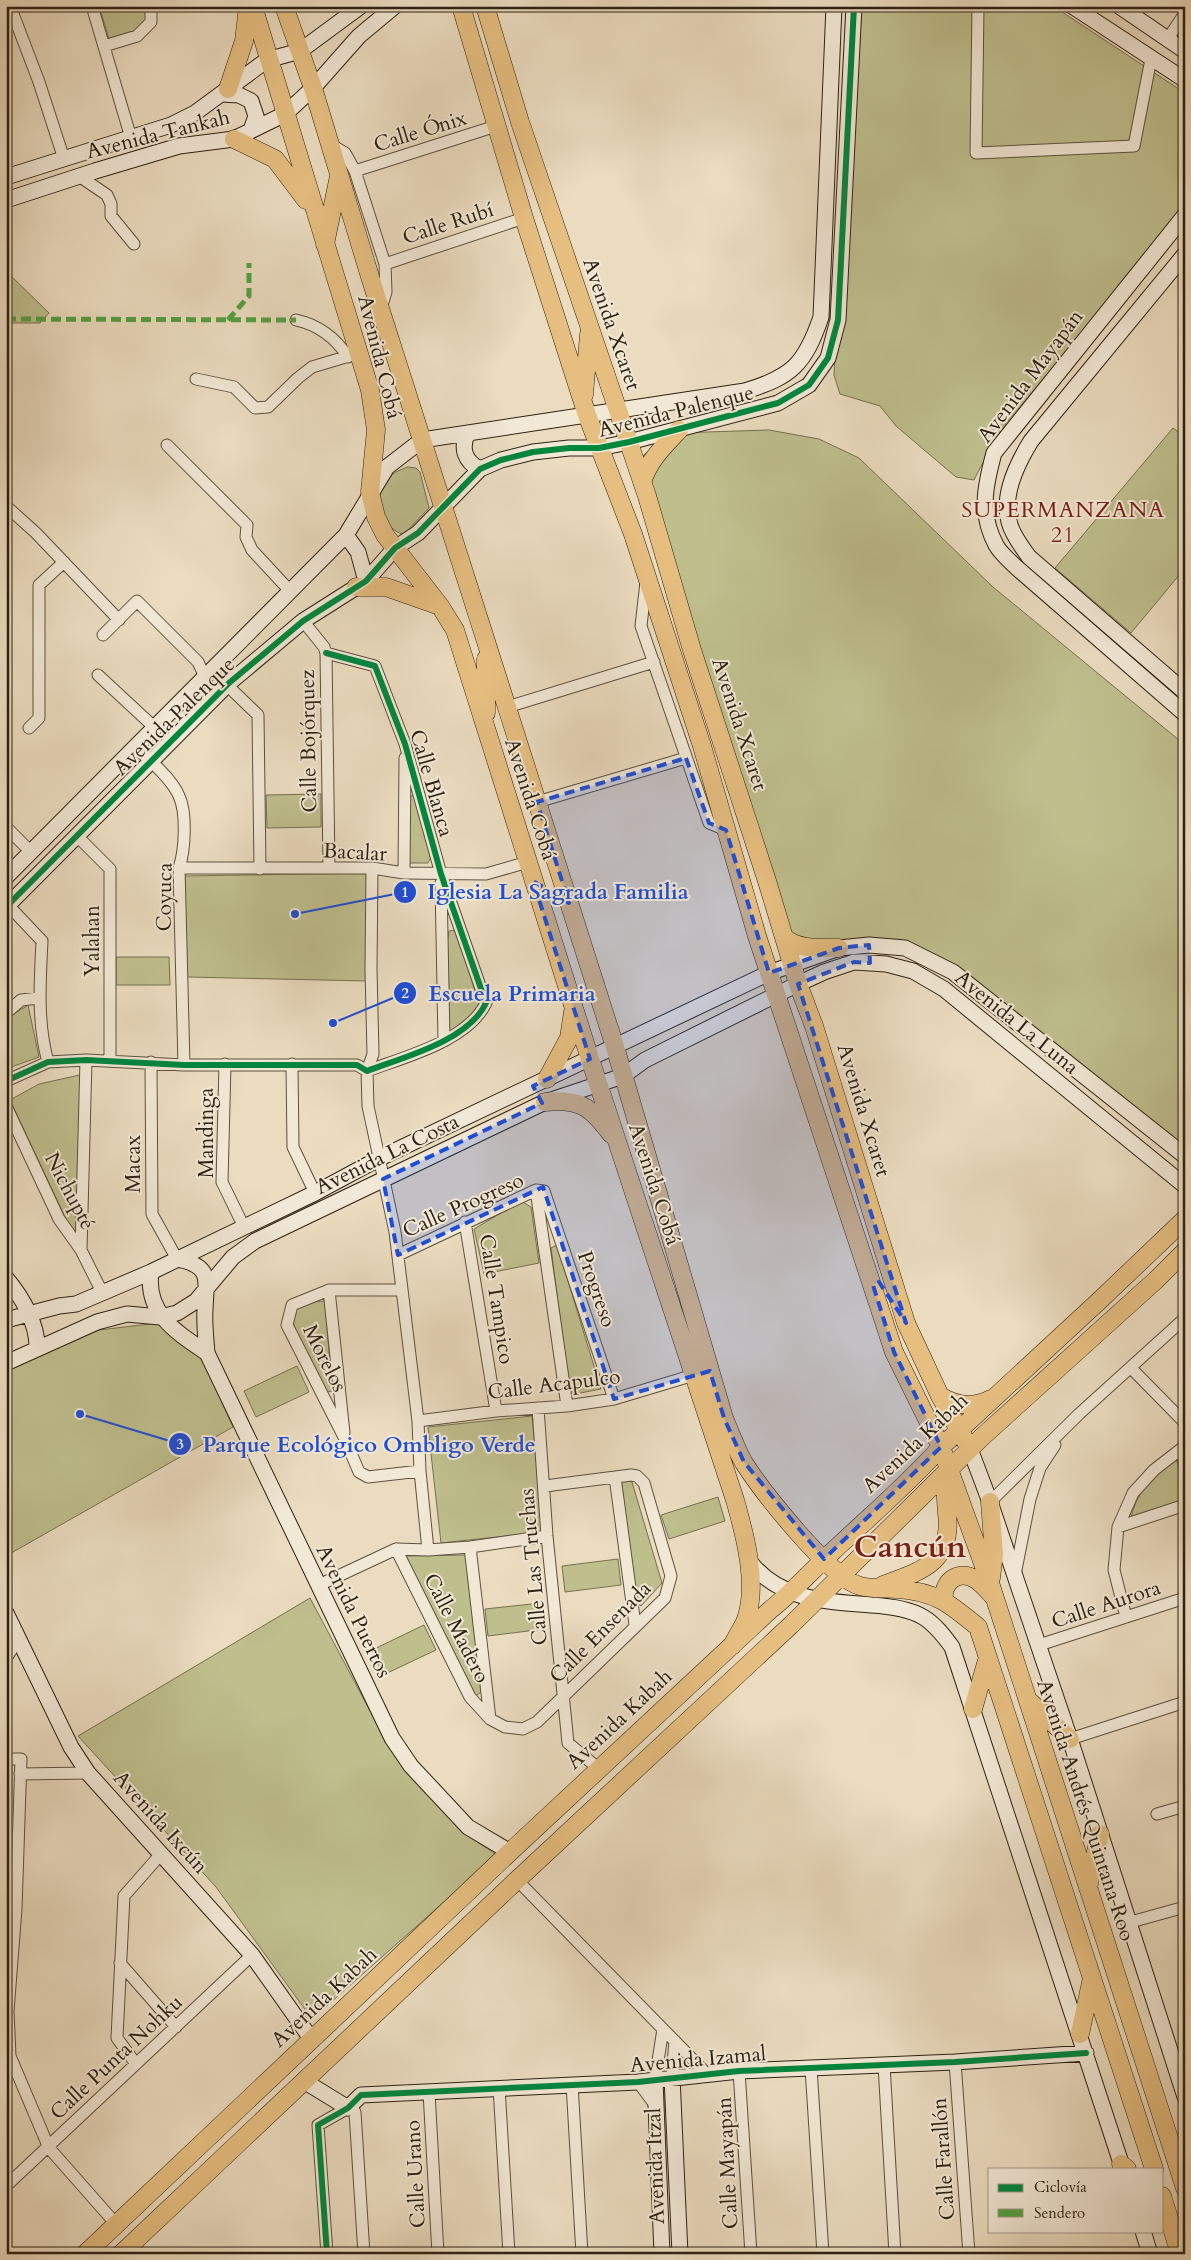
<svg xmlns="http://www.w3.org/2000/svg" width="1191" height="2260" viewBox="0 0 1191 2260" font-family="Cardo,serif">
	<style>
		.green { fill: #bfbe8d; stroke: #767050 }
		.lines { fill: none; stroke-linecap: round; stroke-linejoin: round }
		.street-casing { stroke: #5c503e; stroke-width: 13 }
		.secondary-casing { stroke: #2d2112; stroke-width: 17 }
		.primary-casing { stroke: #2d2112; stroke-width: 19 }
		.street { stroke: #f2e8d6; stroke-width: 11 }
		.secondary { stroke: #f2e8d6; stroke-width: 15 }
		.primary { stroke: #e6be80; stroke-width: 18 }
		.quiet { stroke: #52a23f; stroke-width: 5; stroke-dasharray: 10 5; stroke-linecap: butt }
		.cycleway-casing { stroke: #f2e8d6; stroke-width: 9 }
		.cycleway { stroke: #00873e; stroke-width: 6 }
		.marked { fill: #1d4ed8; fill-opacity: 0.2; stroke: #1d4ed8; stroke-width: 4; stroke-dasharray: 10 6; stroke-linejoin: round }
		.labels { text-anchor: middle; stroke-width: 4; stroke-linejoin: round; paint-order: stroke }
		.street-label { font-size: 21px; fill: #2d2112; stroke: #f2e8d6 }
		.neighbourhood-label { font-size: 22px; letter-spacing: 1px; fill: #7a1f14; stroke: #f2e8d6 }
		.town-label { font-size: 31px; font-weight: bold; fill: #7a1f14; stroke: #f2e8d6 }
		.leader { fill: none; stroke: #1d4ed8; stroke-width: 2 }
		.callout-dot { fill: #1d4ed8; stroke: #f2e8d6; stroke-width: 2 }
		.mark-label { font-size: 15px; text-anchor: middle; font-weight: bold; fill: #fff }
		.callout-label { font-size: 22px; text-anchor: middle; font-weight: bold; fill: #1d4ed8; stroke: #f2e8d6; stroke-width: 4; stroke-linejoin: round; paint-order: stroke }
	</style>
	<rect width="100%" height="100%" fill="#ebdcc0"/>
	<filter id="stains"><feTurbulence type="fractalNoise" baseFrequency=".004" numOctaves="4"/><feColorMatrix values="0 0 0 0 .2 0 0 0 0 .09 0 0 0 0 .02 0 0 0 .5 -.17"/></filter>
	<radialGradient id="worn" r=".72"><stop offset=".6" stop-color="#630" stop-opacity="0"/><stop offset="1" stop-color="#630" stop-opacity=".3"/></radialGradient>
	<!-- green -->
	<path class="green" d="M99,6H147C149,31 131,37 110,42Z
		M854,6H1053L1185,93V209L1008,421L995,439L974,480L956,477L896,426L880,406L840,394L834,375Z
		M9,274L49,313L40,323H6V276Z
		M1173,428L1185,437V568L1131,633L1055,568Z
		M769,430L819,439L859,458L993,587L1185,745V1152L940,957L911,947L795,944L640,459L653,446L675,433Z
		M407,467L416,468L420,472L429,508L404,534C392,533 380,516 379,505C379,496 382,488 384,480L396,472Z
		M321,794V827L267,828L266,795Z
		M415,795L431,857L428,863H408L407,797Z
		M367,873V981L187,977L184,876Z
		M456,930L480,1007L451,1032L448,1027L447,943L449,931Z
		M116,957H169L170,985H116Z
		M28,1005L39,1057L6,1069V1019Z
		M84,1074L78,1241L64,1215L10,1100L39,1084Z
		M521,1201L531,1207L539,1263L484,1274L474,1229Z
		M557,1245L601,1389L570,1395L551,1248Z
		M325,1301L332,1391L327,1392L293,1332V1321L295,1309L312,1302Z
		M158,1323L201,1356L233,1427L6,1556V1371L99,1330Z
		M297,1366L309,1392L256,1417L244,1391Z
		M532,1416L544,1532L441,1543L428,1427Z
		M1176,1457L1185,1499L1131,1517C1138,1489 1155,1475 1176,1457Z
		M621,1479L632,1482L662,1583L641,1606L636,1602Z
		M718,1497L725,1521L669,1539L661,1515Z
		M466,1555L482,1691L475,1697L405,1556Z
		M618,1559L621,1585L565,1592L562,1566Z
		M310,1598L386,1741L462,1832L497,1855L312,2019L216,1887L78,1736Z
		M541,1603L544,1629L488,1636L485,1609Z
		M424,1625L436,1650L383,1675L372,1650Z
		M6,1769H12L10,1900H6Z"/>
	<g class="lines">
		<!-- street casing -->
		<g class="street-casing">
			<path id="street" d="M10,6L39,82L64,159
				M92,6L131,138
				M978,6L976,153L1134,146L1151,59
				M1167,40L1185,13
				M104,46L137,36L151,22V6
				M330,144L345,153L355,171L385,264L386,292L381,308
				M355,171L496,126
				M79,176L107,195L111,204V216L134,244
				M385,264L524,218
				M296,320C319,325 335,337 348,357
				M196,379L234,387L255,408L268,407L298,378L312,367L359,353
				M167,445L247,525L246,537L252,550L290,591
				M6,506L36,533L119,620
				M646,582L641,626L709,823L726,830
				M303,621L324,647L326,653L329,868
				M103,635L137,601L198,662L205,677
				M98,675L154,727
				M229,683L231,689L258,715L260,869
				M507,707L654,662
				M29,728L39,718V585L64,562
				M135,747C149,759 172,779 179,796C187,813 185,850 179,868L184,1065
				M537,802L686,758
				M6,827L31,852
				M77,836L110,869V1061
				M179,868H372L404,873L486,874L528,862
				M372,868L371,969L373,1054L367,1071L368,1106L395,1232L418,1421L420,1471L428,1550
				M404,873L405,758
				M441,883L444,1041
				M8,905L42,941C40,981 37,1023 48,1062
				M6,1013L21,1000L39,998
				M151,1062L152,1214L177,1259
				M225,1064L222,1182L244,1227
				M292,1064L293,1147L315,1193
				M6,1081L48,1062L86,1060L184,1065H357L367,1071C404,1057 468,1041 486,1003L441,874L405,744L375,666L326,653
				M6,1106L59,1219L81,1250L102,1292
				M536,1190L567,1406
				M465,1222L496,1411
				M81,1250L86,1060
				M398,1255L536,1190L544,1191L614,1399
				M329,1290L344,1433
				M401,1290H329L292,1305L287,1325L345,1439L359,1472L368,1477L420,1471
				M1131,1368L1185,1423
				M538,1408L547,1536L568,1743L599,1769
				M418,1421L496,1411L567,1406L614,1399L694,1375
				M615,1477L635,1625
				M990,1502L1079,1414L1185,1318
				M1118,1527L1185,1505
				M470,1547L490,1719
				M396,1549L470,1697L490,1719L505,1727L523,1729L537,1722L665,1598L671,1576L644,1483L637,1476L631,1475L545,1486
				M1015,1575L1030,1499L1040,1468L1055,1445
				M319,1585L396,1549L428,1550L470,1547L547,1536
				M1126,1617L1114,1570L1118,1527L1133,1493L1154,1470L1181,1449L1185,1464
				M1039,1645L1185,1598
				M6,1658L19,1639
				M1070,1739L1185,1702
				M6,1759H21L16,1909L8,2011L10,2056L49,2148L116,2224
				M20,1774L88,1773
				M1157,1814L1185,1806
				M517,1880L706,2073
				M1127,1923L1185,1907
				M120,1963L176,2027
				M955,2062L969,2254
				M136,2064L117,2038L124,1896L161,1854
				M884,2065L895,2254
				M811,2068L823,2254
				M739,2071L751,2254
				M672,2077L675,2041
				M655,2080L663,2029
				M638,2082L655,2105
				M572,2084L582,2254
				M499,2087L509,2254
				M429,2092L438,2254
				M6,2186L252,1955
				M327,2254L318,2125L348,2108L355,2112L364,2254"/>
		</g>
		<!-- secondary casing -->
		<g class="secondary-casing">
			<path id="secondary" d="M1072,6L1185,80
				M1119,6L1185,51
				M221,94L239,95L251,101L256,116L251,130
				M6,177L171,125L195,113L267,60L300,51L361,6
				M6,200L95,171L179,146L234,139L285,114L313,88L359,36L395,6
				M1185,215L994,453C985,486 979,513 996,545C1000,553 1010,561 1017,568L1185,714
				M1185,254L1031,441C1015,467 997,504 1014,534C1018,542 1024,550 1029,557L1185,692
				M468,433C460,448 465,462 480,469
				M346,535L358,552L366,581
				M6,877L346,535L387,467L422,440L745,391C792,377 805,364 821,317L834,6
				M6,907L229,683L303,621L366,581L395,548L418,533L480,469L501,460L533,452L569,448H599L629,442L778,403L809,385L828,358L838,320L854,6
				M177,1259C213,1266 206,1280 205,1310C204,1324 206,1339 207,1353L392,1738L411,1766L468,1827L510,1852
				M151,1272C145,1313 176,1332 207,1353
				M6,1278C22,1297 38,1324 37,1349
				M6,1320L59,1306L76,1304L151,1272L315,1193L380,1158L769,973L839,948L869,945L905,948L953,972L1185,1156
				M6,1363L97,1322L127,1314L160,1317L177,1313L196,1301L233,1257L255,1241L545,1102L623,1076L645,1060L798,984L824,972L854,962L886,964L913,971L944,989L1185,1186
				M970,1449L990,1502L1070,1739L1185,2097
				M750,1562C781,1601 826,1601 871,1605C888,1606 908,1608 923,1617C935,1624 944,1636 952,1647L1123,2169
				M6,1613L71,1747L88,1773L252,1955L312,2040
				M672,2077L680,2254
				M655,2080L662,2254
				M304,2081L348,2108L361,2095L638,2082L739,2071L955,2062L1086,2053
				M1143,2231L1150,2254"/>
		</g>
		<!-- primary casing -->
		<g class="primary-casing">
			<path id="primary" d="M253,6L370,390L376,430L370,492L376,517L385,535L440,606L455,630L590,1059L735,1500C745,1535 759,1587 745,1622C741,1630 736,1638 732,1646
				M284,6L313,88L371,280L615,1047L724,1418C730,1432 736,1449 744,1463C762,1491 830,1578 860,1586C871,1589 885,1588 898,1589C936,1592 949,1603 978,1627L1154,2169
				M461,6L524,218L587,415L633,534L702,746L757,936L894,1352L941,1447L990,1583L1185,2188
				M485,6L520,122L647,496L692,650L767,881L798,984L814,1026L906,1323L940,1396L970,1449
				M228,89L244,41L248,6
				M234,139L275,159L306,200
				M325,244L339,176
				M584,395L589,334
				M642,482C649,460 664,446 679,430
				M356,587H386L440,606
				M486,659V713
				M784,937C797,950 821,948 839,948
				M547,1079L569,1038L573,1012
				M545,1102C579,1098 591,1107 611,1134
				M940,1396C958,1406 973,1408 991,1399
				M990,1502L994,1554L991,1578
				M883,1585C922,1571 953,1562 947,1513C946,1499 944,1484 949,1471
				M944,1600C942,1582 958,1569 975,1579C982,1583 988,1591 993,1596
				M1028,1700L1070,1739
				M973,1709L988,1657
				M1088,1888L1100,1834
				M1080,2034L1092,1978
				M1121,2164L1127,2169
				M1162,2196L1180,2254
				M85,2254L510,1852L770,1610C792,1593 810,1572 831,1553C868,1518 907,1485 941,1447L1099,1301L1185,1219
				M121,2254L517,1880L791,1625L982,1437L1156,1280L1185,1251"/>
		</g>
		<!-- street -->
		<use href="#street" class="street"/>
		<!-- secondary -->
		<use href="#secondary" class="secondary"/>
		<!-- primary -->
		<use href="#primary" class="primary"/>
		<!-- quiet -->
		<path class="quiet" d="M6,319L296,320
			M228,320L249,296V263"/>
		<!-- cycleway casing -->
		<g class="cycleway-casing">
			<path id="cycleway" d="M6,907L229,683L303,621L366,581L395,548L418,533L480,469L501,460L533,452L569,448H599L629,442L778,403L809,385L828,358L838,320L854,6
				M6,1081L48,1062L86,1060L184,1065H357L367,1071C404,1057 468,1041 486,1003L441,874L405,744L375,666L326,653
				M327,2254L318,2125L348,2108L361,2095L638,2082L739,2071L955,2062L1086,2053"/>
		</g>
		<!-- cycleway -->
		<use href="#cycleway" class="cycleway"/>
	</g>
	<!-- marked area -->
	<path class="marked" d="M686,758L709,823L726,830L769,973L839,948L869,945L870,963L854,962L798,984L906,1323L879,1282L873,1285L894,1352L941,1447L824,1559L744,1462L724,1418L710,1371L614,1399L543,1187L398,1255L383,1179L542,1103L533,1086L590,1059L533,881L569,903L537,802Z"/>
	<g class="labels">
		<!-- street labels -->
		<g class="street-label">
			<text transform="translate(420 131) rotate(-17)" y="7">Calle Ónix</text>
			<text transform="translate(158 134) rotate(-14)" y="7">Avenida Tankah</text>
			<text transform="translate(448 223) rotate(-18)" y="7">Calle Rubí</text>
			<text transform="translate(612 324) rotate(71)" y="7">Avenida Xcaret</text>
			<text transform="translate(380 357) rotate(76)" y="7">Avenida Cobá</text>
			<text transform="translate(1030 376) rotate(-53)" y="7">Avenida Mayapán</text>
			<text transform="translate(676 411) rotate(-14)" y="7">Avenida Palenque</text>
			<text transform="translate(174 716) rotate(-44)" y="7">Avenida Palenque</text>
			<text transform="translate(740 724) rotate(72)" y="7">Avenida Xcaret</text>
			<text transform="translate(308 741) rotate(-91)" y="7">Calle Bojórquez</text>
			<text transform="translate(432 783) rotate(74)" y="7">Calle Blanca</text>
			<text transform="translate(531 799) rotate(72)" y="7">Avenida Cobá</text>
			<text transform="translate(355 852) rotate(3)" y="7">Bacalar</text>
			<text transform="translate(164 897) rotate(-89)" y="7">Coyuca</text>
			<text transform="translate(92 941) rotate(-90)" y="7">Yalahan</text>
			<text transform="translate(1017 1022) rotate(39)" y="7">Avenida La Luna</text>
			<text transform="translate(864 1110) rotate(73)" y="7">Avenida Xcaret</text>
			<text transform="translate(206 1133) rotate(-90)" y="7">Mandinga</text>
			<text transform="translate(387 1154) rotate(-26)" y="7">Avenida La Costa</text>
			<text transform="translate(133 1164) rotate(-90)" y="7">Macax</text>
			<text transform="translate(655 1184) rotate(72)" y="7">Avenida Cobá</text>
			<text transform="translate(70 1191) rotate(62)" y="7">Nichupté</text>
			<text transform="translate(463 1205) rotate(-24)" y="7">Calle Progreso</text>
			<text transform="translate(597 1289) rotate(71)" y="7">Progreso</text>
			<text transform="translate(497 1299) rotate(81)" y="7">Calle Tampico</text>
			<text transform="translate(325 1358) rotate(63)" y="7">Morelos</text>
			<text transform="translate(554 1384) rotate(-7)" y="7">Calle Acapulco</text>
			<text transform="translate(915 1443) rotate(-43)" y="7">Avenida Kabah</text>
			<text transform="translate(533 1567) rotate(-95)" y="7">Calle Las Truchas</text>
			<text transform="translate(1106 1604) rotate(-18)" y="7">Calle Aurora</text>
			<text transform="translate(354 1611) rotate(64)" y="7">Avenida Puertos</text>
			<text transform="translate(457 1628) rotate(63)" y="7">Calle Madero</text>
			<text transform="translate(600 1632) rotate(-45)" y="7">Calle Ensenada</text>
			<text transform="translate(619 1719) rotate(-43)" y="7">Avenida Kabah</text>
			<text transform="translate(1086 1810) rotate(72)" y="7">Avenida Andrés Quintana Roo</text>
			<text transform="translate(161 1822) rotate(48)" y="7">Avenida Ixcún</text>
			<text transform="translate(324 1997) rotate(-43)" y="7">Avenida Kabah</text>
			<text transform="translate(116 2057) rotate(-43)" y="7">Calle Punta Nohku</text>
			<text transform="translate(698 2059) rotate(-5)" y="7">Avenida Izamal</text>
			<text transform="translate(943 2159) rotate(-94)" y="7">Calle Farallón</text>
			<text transform="translate(727 2163) rotate(-93)" y="7">Calle Mayapán</text>
			<text transform="translate(655 2166) rotate(-92)" y="7">Avenida Itzal</text>
			<text transform="translate(415 2174) rotate(-93)" y="7">Calle Urano</text>
		</g>
		<!-- neighbourhood labels -->
		<g class="neighbourhood-label">
			<text x="1063" y="517">SUPERMANZANA<tspan x="1063" dy="25">21</tspan></text>
		</g>
		<!-- town labels -->
		<g class="town-label">
			<text x="910" y="1557">Cancún</text>
		</g>
	</g>
	<!-- callouts -->
	<path class="leader" d="M295 914L405 892M333 1023L405 993M80 1414L180 1444"/>
	<g class="callout-dot">
		<circle cx="295" cy="914" r="5"/>
		<circle cx="333" cy="1023" r="5"/>
		<circle cx="80" cy="1414" r="5"/>
		<circle cx="405" cy="892" r="12"/>
		<circle cx="405" cy="993" r="12"/>
		<circle cx="180" cy="1444" r="12"/>
	</g>
	<g class="mark-label">
		<text x="405" y="897">1</text>
		<text x="405" y="998">2</text>
		<text x="180" y="1449">3</text>
	</g>
	<g class="callout-label">
		<text x="558" y="899">Iglesia La Sagrada Familia</text>
		<text x="512" y="1001">Escuela Primaria</text>
		<text x="369" y="1452">Parque Ecológico Ombligo Verde</text>
	</g>
	<!-- margin -->
	<rect width="1191" height="2260" fill="none" stroke="#ebdcc0" stroke-width="25"/>
	<rect x="8" y="8" width="1176" height="2245" fill="none" stroke="#2d2112" stroke-width="2.5"/>
	<rect x="12" y="12" width="1166" height="2235" fill="none" stroke="#2d2112"/>
	<!-- legend -->
	<rect x="988" y="2168" width="175" height="65" fill="#f2e8d6" stroke="#a39888"/>
	<rect x="998" y="2184" width="25" height="8" fill="#00873e" stroke="#a39888"/>
	<text x="1034" y="2192" font-size="15" fill="#2d2112">Ciclovía</text>
	<rect x="998" y="2209" width="25" height="8" fill="#52a23f" stroke="#a39888"/>
	<text x="1034" y="2218" font-size="15" fill="#2d2112">Sendero</text>
	<rect width="100%" height="100%" filter="url(#stains)"/>
	<rect width="100%" height="100%" fill="url(#worn)"/>
</svg>
